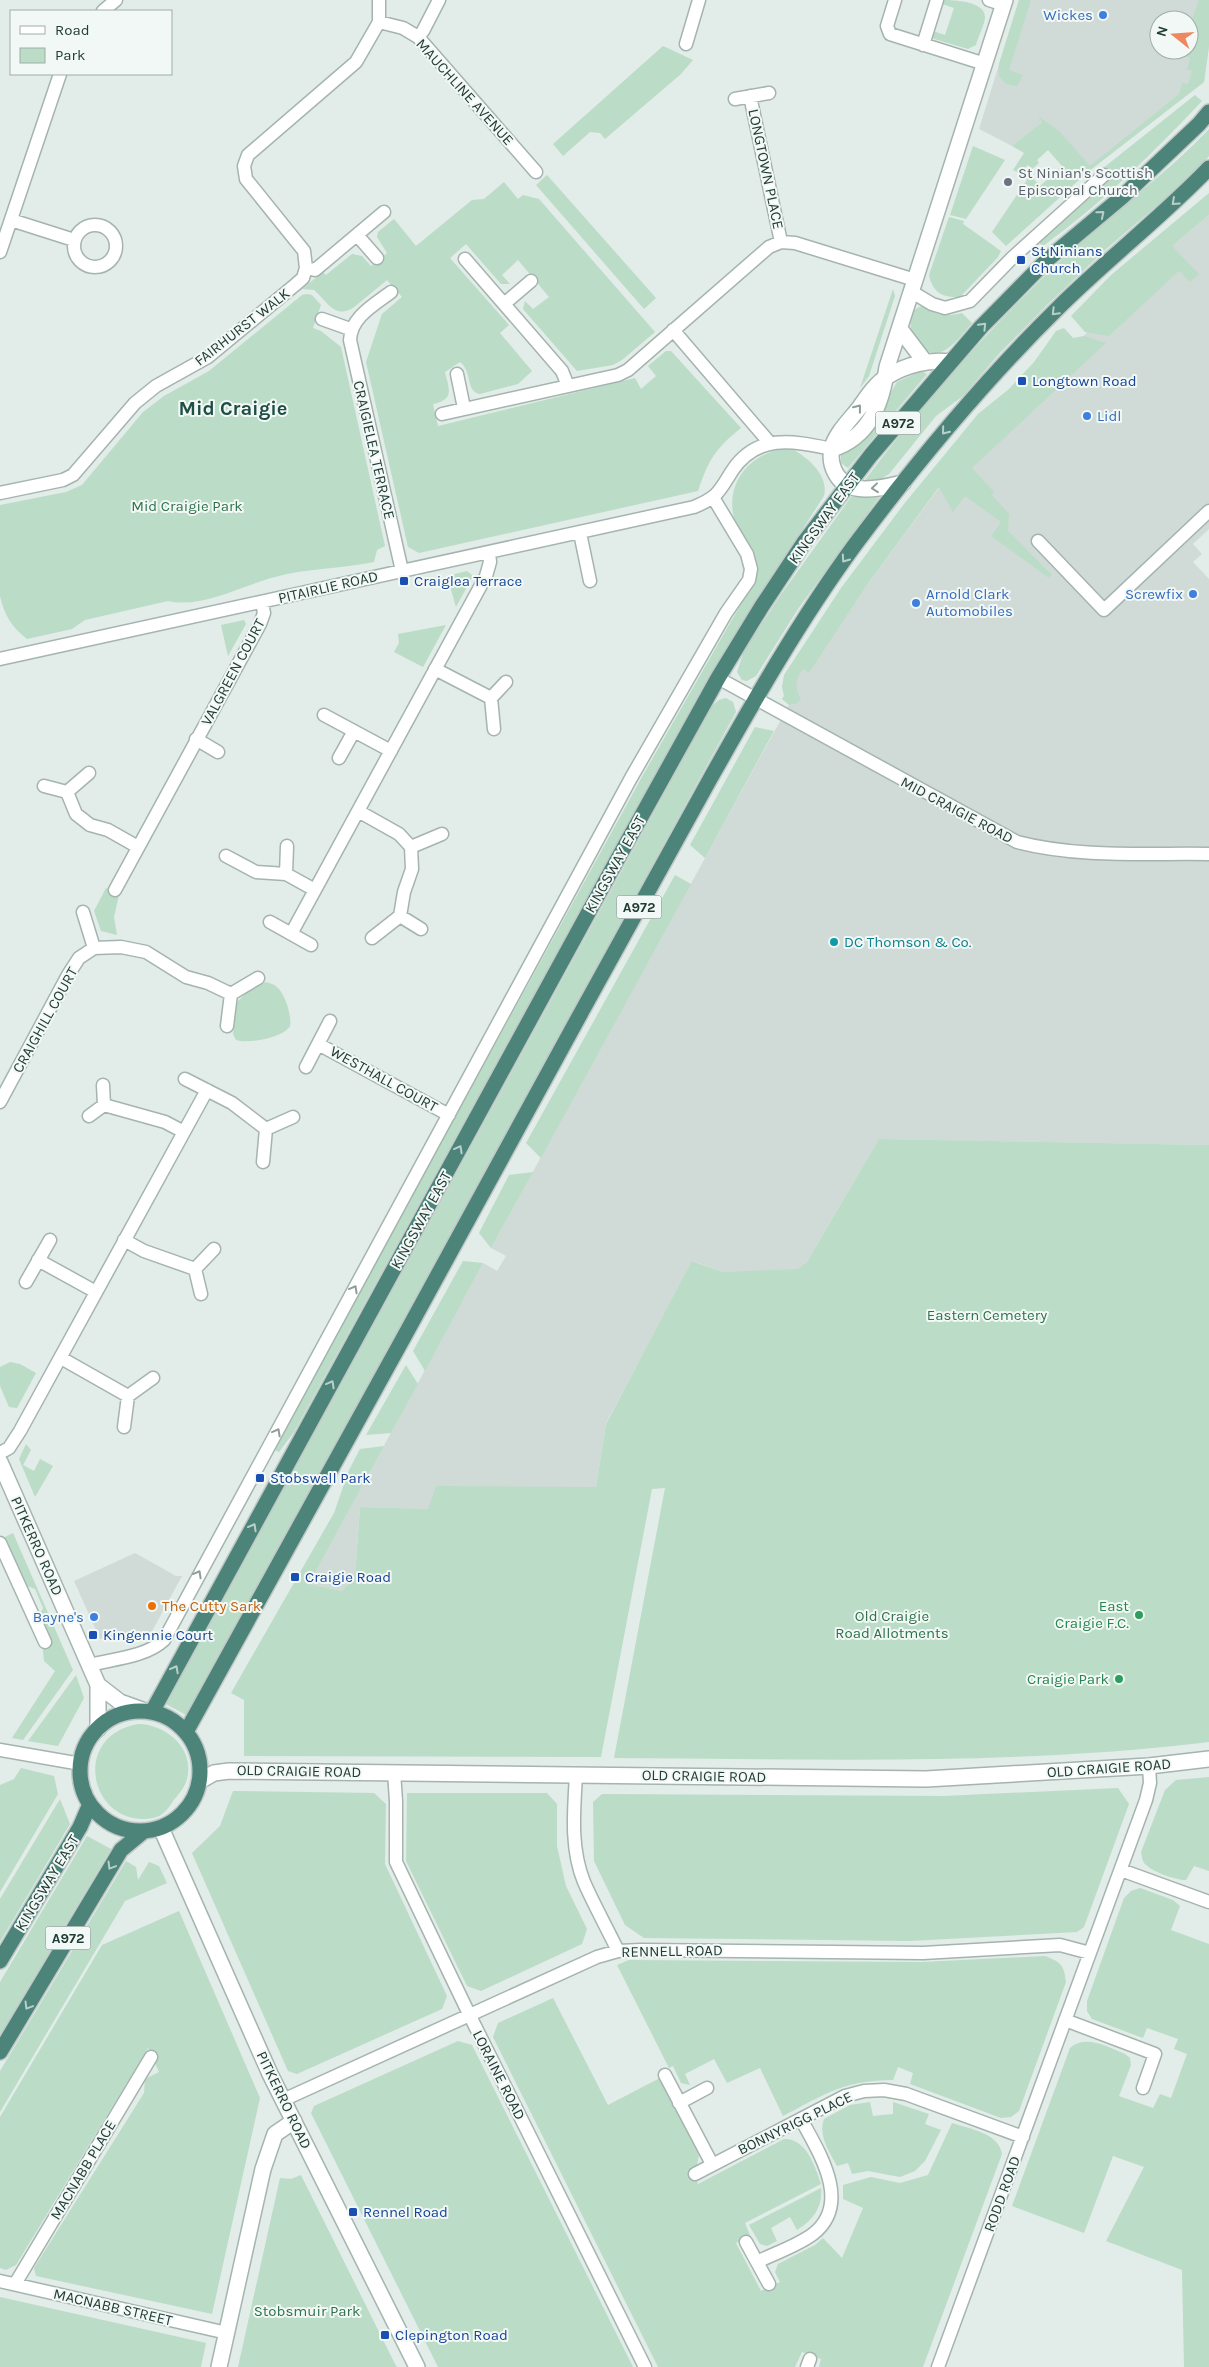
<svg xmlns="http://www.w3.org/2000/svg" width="1209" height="2367" viewBox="0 0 1209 2367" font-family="Karla,sans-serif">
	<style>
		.built { fill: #d0dbd7; fill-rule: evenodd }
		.green { fill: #bbdcc6 }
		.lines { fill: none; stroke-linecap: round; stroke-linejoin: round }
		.minor-casing { stroke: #a5b4af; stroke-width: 15 }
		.tertiary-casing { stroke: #a5b4af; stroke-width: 18 }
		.trunk-casing { stroke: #c1c8c7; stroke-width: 18 }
		.minor { stroke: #fff; stroke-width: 12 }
		.tertiary { stroke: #fff; stroke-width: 15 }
		.trunk { stroke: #4c8479; stroke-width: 15 }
		.oneway { stroke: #b8cfca }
		.oneway2 { stroke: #909e9a }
		.shop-dot { fill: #3f7fe0; stroke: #f2f8f5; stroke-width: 2 }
		.worship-dot { fill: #6b7280; stroke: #f2f8f5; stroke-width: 2 }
		.transit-dot { fill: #1a4fb4; stroke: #f2f8f5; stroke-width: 2 }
		.culture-dot { fill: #0f9aa8; stroke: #f2f8f5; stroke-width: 2 }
		.food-dot { fill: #e8710a; stroke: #f2f8f5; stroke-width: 2 }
		.leisure-dot { fill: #2e9e5b; stroke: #f2f8f5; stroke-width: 2 }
		.labels { text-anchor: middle; stroke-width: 4; stroke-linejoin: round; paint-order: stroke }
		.shield { fill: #f2f8f5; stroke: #60746f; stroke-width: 1 }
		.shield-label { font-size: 14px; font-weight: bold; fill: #223c36 }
		.shop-label { font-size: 15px; fill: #366cbe; stroke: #f2f8f5; text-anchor: end }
		.street-label { font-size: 15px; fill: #223c36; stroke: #f2f8f5 }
		.worship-label { font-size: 15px; fill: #5b616d; stroke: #f2f8f5; text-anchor: start }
		.transit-label { font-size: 15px; fill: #164399; stroke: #f2f8f5; text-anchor: start }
		.park-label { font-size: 15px; fill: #2e724b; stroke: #f2f8f5 }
		.culture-label { font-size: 15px; fill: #0d838f; stroke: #f2f8f5; text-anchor: start }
		.food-label { font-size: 15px; fill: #c56008; stroke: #f2f8f5; text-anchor: start }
		.leisure-label { font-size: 15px; fill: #27864d; stroke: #f2f8f5; text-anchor: end }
		.district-label { font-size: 20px; font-weight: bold; fill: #1f4e44; stroke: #f2f8f5 }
	</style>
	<rect width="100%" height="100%" fill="#e2ece8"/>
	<!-- built -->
	<path class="built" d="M1019,0H1209V46L1204,82L1089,171L1042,122L1012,146L979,129ZM1159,20H1189V50H1159Z
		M1209,215V529L1193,544L1202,554L1193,562L1209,579V1145L879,1139L807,1262L798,1270L722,1272L693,1261L606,1423L596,1487L428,1509L360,1507L355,1577L342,1591L309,1584L483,1263L497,1271L506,1256L491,1248L789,705L796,704V678L803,668L809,672L869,582L953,469L1172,246Z
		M135,1553L176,1576H182L150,1635L100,1639L74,1581Z"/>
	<!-- green -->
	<path class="green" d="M943,0C954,0 986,1 985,18C984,26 978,37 976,45L968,49L931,38L933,31L945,35L954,8L942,4Z
		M1019,0H1031L1009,70L1023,75L1017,86L1006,84L999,76V64Z
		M1199,0H1209V46L1204,82L1089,171L1006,246L992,232L1027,180L1023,177L1028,173L1040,186L1062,166L1048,150L1037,160L1039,163L1032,169L1028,165L1019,173L1013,170L1024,153L1012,146L1042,122L1038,116L1060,132L1090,166L1179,94L1182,83L1188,84L1192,71L1187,69L1190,58L1180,54L1182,50H1189V28Z
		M663,46L693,60L681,74L605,139L600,133L590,132L563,156L553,144Z
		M1195,95L1202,101C1153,153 1101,204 1043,246L1038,242L1109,177L1102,169Z
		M1209,129V156L1204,162L1174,191L1105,250L1047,305L998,355L963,396L936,416L889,474L877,481L865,480C927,398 995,322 1070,252C1115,210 1167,174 1209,129Z
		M973,146L1005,160L966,219L950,215Z
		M547,175L656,298L644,309L536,185Z
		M504,182L518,199L523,195L539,199L655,332L622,360L613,365L577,371L523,309L525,301L533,309L549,297L518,260L502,275L510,284H501L466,244L450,258L509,325L500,333L532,371L518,384L480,394C465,391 473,372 460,362L445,372C449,390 455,399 433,404L438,426L635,378L641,389L656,376L648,366L666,351H671L741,428C715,449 709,459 698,491L419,553L408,547L366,362L382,314L402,297L387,280L353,308C334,319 327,301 314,290L302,289L323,272L326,275L352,254L362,256L371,266L387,253L377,237L378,232L394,219L416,246L472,200L484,199Z
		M1209,193V215L1172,246L1199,274L1190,282L1179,271L1109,336L1085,332L1071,316L1111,275Z
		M949,217L964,221L963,224L1001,251L998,257L960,297C943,298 933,293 929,275Z
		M893,289L895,296L869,376L860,388Z
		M307,294L312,295L321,305L313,328L321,331L341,347L385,546L377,550L374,562C341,569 307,568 275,577C243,585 201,609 168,601L85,620L72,629L27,639C12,627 4,615 0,596V505L66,492L82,485L143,412L164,396L209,371L302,295Z
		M923,306C936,316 946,317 962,313L972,323C964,332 957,342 947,349C917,368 896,310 923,306Z
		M1064,328L1073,338L1084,336L1106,343L972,468L994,492L992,495L1009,514L1008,531L1052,575L1049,578L991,536L1001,522L965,496L953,512L939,487L869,582L809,673L803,669C795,679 794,687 801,699L796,704L789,705L782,699L784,696L782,687L784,675L841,588L904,504L978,414L1009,389L1034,362L1056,331Z
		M921,371L927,374L848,468L841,463V451L881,409L897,382Z
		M791,448C808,458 829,475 824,496L743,621L698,696L294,1432L279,1452L273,1449L643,775L753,583C767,544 737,543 733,513C727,477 757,449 791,448Z
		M880,496L798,609L756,676L747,681L742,680L737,672L744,651L780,596L851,497Z
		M467,571L473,576L456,607L447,576Z
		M244,620L246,624L228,656L221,625Z
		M446,625L423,667L394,652L399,643L398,634Z
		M726,698L733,702L736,712L188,1716L166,1704L712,706L719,700Z
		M755,727L774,731L705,858L690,845Z
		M675,875L691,884L541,1158L526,1143Z
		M106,888L119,895L114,917L117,935L101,931L94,911Z
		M265,982C269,983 274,984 277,987C285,994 292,1016 290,1026C283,1038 248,1044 236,1040L233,1034L237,1002L247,992Z
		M879,1139L1209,1145V1742C1012,1766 812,1759 614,1758L665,1488L652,1489L601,1757L244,1756V1700L231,1693L334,1513L349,1470L360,1449L384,1446L309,1584L342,1591L355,1577L360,1507L428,1509L436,1486L596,1487L606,1424L692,1261L722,1272L798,1269L807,1262Z
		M533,1172L491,1248L479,1233L509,1175Z
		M463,1261L483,1263L425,1371L413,1351Z
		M10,1362L20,1364L36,1373L17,1408L9,1407L0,1386V1367Z
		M406,1365L418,1384L391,1433L366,1435Z
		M26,1444L31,1450L23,1465L34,1471L40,1459L53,1466L35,1497L19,1459Z
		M13,1533L73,1670L23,1740L12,1738L55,1671L44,1661L43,1651L50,1639L40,1614L43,1608L35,1589L27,1586L5,1537Z
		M76,1675L84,1698L58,1746L28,1741Z
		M139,1724C166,1725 195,1748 187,1779C185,1787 178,1795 173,1801C168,1809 163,1816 153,1818C90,1829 69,1735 139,1724Z
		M21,1768L54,1776L58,1794L0,1892V1785L14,1779Z
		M1209,1777V1871L1194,1866L1186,1880C1175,1880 1152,1872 1144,1863C1142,1860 1142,1856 1141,1852L1165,1790L1176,1780Z
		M1118,1788L1129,1804L1084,1927L1077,1932L909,1941L644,1938L625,1925L594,1861L593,1802L602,1794L944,1796Z
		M233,1791L374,1793L386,1804L385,1864L447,1996L442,2009L297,2074L288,2071L192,1853L220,1826Z
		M407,1793H547L557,1804V1846L566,1886L587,1929L582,1944L481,1991L467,1986L406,1861Z
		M60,1799L70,1824L0,1942V1899Z
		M87,1836L111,1849L0,2035V1982Z
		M126,1861L136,1867L138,1880L149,1862L159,1866L167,1883L125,1901L0,2112V2071Z
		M1140,1888L1173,1900L1180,1906L1171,1930L1209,1944V2367H1184L1182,2270L1106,2241L1144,2167L1113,2156L1084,2233L1012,2206L1070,2048C1086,2034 1107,2047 1125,2054L1130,2058L1131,2065L1119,2096L1153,2108L1160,2094L1171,2098L1187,2054L1174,2049L1178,2039L1147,2028L1143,2038L1092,2019L1087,2011V2001L1124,1898L1131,1891Z
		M179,1911L260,2098L212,2314L36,2276L34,2268L144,2093L145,2079L159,2072L148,2048L16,2265L6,2270L0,2268V2117L102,1945Z
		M1045,1956C1061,1962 1064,1965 1066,1982L1019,2111L1011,2117L1001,2118L910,2084L913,2073L898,2067L893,2080C845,2080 825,2094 783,2116L760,2068L727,2083L714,2059L685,2074L690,2085L681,2083L673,2066L669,2068L617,1965L629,1960L922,1962Z
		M553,1998L608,2105L660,2078L699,2155L697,2165L691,2168L698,2184L784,2139C806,2138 815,2166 821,2184L745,2223L750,2235L736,2243L761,2291L780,2282L775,2272L778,2264L815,2245L823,2238L842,2258L863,2208L843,2199V2185L871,2177L900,2183L928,2175L952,2123C970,2129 999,2133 1002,2154L923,2367H819L821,2359L802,2352L795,2367H658L493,2037L498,2023Z
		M458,2041L472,2045L633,2367H438L311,2113L314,2106Z
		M870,2102L873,2116L893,2114V2102L929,2114L925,2124L941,2130L925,2161L915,2171L900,2177L868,2171L852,2174L848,2163L837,2166C829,2151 818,2136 824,2119L850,2105Z
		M301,2175L395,2364L397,2367H238L280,2178L291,2179Z
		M821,2188C823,2207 813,2220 797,2230L790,2217L771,2228L777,2241L767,2246L760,2244L749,2225Z
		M0,2297L206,2343L201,2367H0Z"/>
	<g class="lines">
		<!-- minor casing -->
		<g class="minor-casing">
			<path id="minor" d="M895,0L887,26L890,34L985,64
				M989,0L1004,5
				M103,11L116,0
				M379,22L403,28L418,37L536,172
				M418,37L423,31L439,0
				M686,44L699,0
				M923,45L937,0
				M750,96L781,242
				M735,99L769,93
				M11,220L74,240
				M74 246a21 21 0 1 1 42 0a21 21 0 1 1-42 0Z
				M357,235L377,258
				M0,252L60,74
				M465,259L562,371L568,386
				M306,268L304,251L246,179L244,166L248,155L356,62L379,22V0
				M391,292C374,305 351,317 350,340L402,571
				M912,292L932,304L945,308L970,301L1012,258L1104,175
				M504,304L531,281
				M322,319L350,329
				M673,330L769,442
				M457,374L464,408
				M442,414L618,375L628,370L769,247L781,242L795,243L915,280
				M0,493L63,480L73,475L135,403L156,386L208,357L295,285L303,278L306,268L315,270L384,212
				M580,533L590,581
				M1038,541L1104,610L1209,511
				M0,659L694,507C718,497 719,492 732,471C757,433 793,441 832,449
				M435,669L491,698L494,729
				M718,678L1017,842C1079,858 1146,853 1209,854
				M491,698L506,682
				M324,715L391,751
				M196,739L218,752
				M339,758L354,731
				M89,773L67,792L76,814L90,825L108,830L138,847
				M44,786L67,792
				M358,811L399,834L411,847L412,869L404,892L400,916L372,938
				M411,847L442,834
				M226,856L256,872L286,874L315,890
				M286,874L287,846
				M115,890L260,624L264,613L262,602
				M83,912L94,948
				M400,916L421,929
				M270,922L311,945
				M291,934L486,576L490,562L489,553
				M231,994L258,978
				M318,1044L449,1115
				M306,1067L330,1021
				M185,1079L232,1103L266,1129L263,1162
				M0,1102L68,975L79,958L94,948L121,947L146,952L186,977L208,983L231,994L227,1026
				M104,1105L165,1122L184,1132
				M89,1116L104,1105L103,1085
				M266,1129L293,1117
				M124,1240L144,1251L195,1269L214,1249
				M38,1260L96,1292
				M195,1269L201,1294
				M26,1282L50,1240
				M61,1358L128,1396L153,1378
				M124,1427L128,1396
				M0,1453L9,1448L20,1431L207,1090
				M0,1543L45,1642
				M89,1665C113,1659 146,1657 164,1640L631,778L726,613L749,580L751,569L747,554L714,499
				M0,1750L81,1764
				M394,1772L396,1801V1862L470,2016L645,2367
				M576,1775C574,1810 570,1848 584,1882C594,1905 607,1928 618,1951
				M1121,1870L1209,1902
				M1065,2020L1155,2054L1143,2088
				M665,2075L712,2164
				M283,2100L597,1957L618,1951L641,1950L923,1953L1060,1945L1090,1953
				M679,2103L707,2088
				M695,2174L845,2096L864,2091L884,2090L906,2094L1023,2137
				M746,2242L769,2284
				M757,2262C775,2253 797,2246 813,2234C853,2203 818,2151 801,2119
				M0,2281L227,2333
				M15,2284L151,2057
				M807,2367L810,2359
				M938,2367L1146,1800L1150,1783L1149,1766"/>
		</g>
		<!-- tertiary casing -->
		<g class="tertiary-casing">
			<path id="tertiary" d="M900,329L925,362
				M832,449C870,437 882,403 887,367L1005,0
				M903,483C882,488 849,497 836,474C832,467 830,457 832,448C836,433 850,420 860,407C867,397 876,383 888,376C906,365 929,359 950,362
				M0,1462L98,1685V1729
				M98,1685L120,1702L145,1711
				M200,1781L214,1773L229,1771L926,1779L1149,1766L1209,1759
				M161,1828L270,2074L417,2367
				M219,2367L263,2169L275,2134L294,2121"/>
		</g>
		<!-- trunk casing -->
		<g class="trunk-casing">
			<path id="trunk" d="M80 1771a60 60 0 1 1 120 0a60 60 0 1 1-120 0Z
				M152,1712L616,862L718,678L762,606L805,541L871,455L981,327L1048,259L1122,197L1199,124L1209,112
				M186,1732C319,1492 451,1252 582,1011C625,934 667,856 710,779C755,699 800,620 854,546C916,463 983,382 1057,309C1106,260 1161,218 1209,168
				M0,1961L80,1827L90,1804
				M0,2052L121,1850L144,1831"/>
		</g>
		<!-- minor -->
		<use href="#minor" class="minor"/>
		<!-- tertiary -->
		<use href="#tertiary" class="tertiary"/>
		<!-- trunk -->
		<use href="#trunk" class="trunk"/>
	</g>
	<!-- one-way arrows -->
	<defs><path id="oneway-chevron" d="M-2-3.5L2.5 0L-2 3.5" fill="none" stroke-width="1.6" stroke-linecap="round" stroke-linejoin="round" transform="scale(1.25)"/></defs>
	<g class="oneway">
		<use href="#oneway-chevron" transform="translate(1175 202) rotate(138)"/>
		<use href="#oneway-chevron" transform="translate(1101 214) rotate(-40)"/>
		<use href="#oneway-chevron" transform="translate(1055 312) rotate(135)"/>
		<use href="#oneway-chevron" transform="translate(983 326) rotate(-46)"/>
		<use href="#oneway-chevron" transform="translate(945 431) rotate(129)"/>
		<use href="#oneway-chevron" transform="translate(845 559) rotate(125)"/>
		<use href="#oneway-chevron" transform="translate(459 1149) rotate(-61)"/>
		<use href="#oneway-chevron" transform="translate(331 1384) rotate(-61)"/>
		<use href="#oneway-chevron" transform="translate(253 1527) rotate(-61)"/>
		<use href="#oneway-chevron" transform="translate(175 1669) rotate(-62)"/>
		<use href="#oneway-chevron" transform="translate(111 1866) rotate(121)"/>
		<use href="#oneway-chevron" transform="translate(28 2006) rotate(121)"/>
	</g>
	<g class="oneway2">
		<use href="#oneway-chevron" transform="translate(858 408) rotate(-52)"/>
		<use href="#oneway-chevron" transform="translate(875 488) rotate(174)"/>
		<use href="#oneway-chevron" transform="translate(354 1289) rotate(-61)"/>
		<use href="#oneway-chevron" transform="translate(277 1432) rotate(-61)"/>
		<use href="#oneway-chevron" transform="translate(198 1574) rotate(-61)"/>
	</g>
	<!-- markers -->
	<g class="shop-dot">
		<circle cx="1103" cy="15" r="5"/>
		<circle cx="1087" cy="416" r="5"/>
		<circle cx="1193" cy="594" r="5"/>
		<circle cx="916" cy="603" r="5"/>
		<circle cx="94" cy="1617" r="5"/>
	</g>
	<circle class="worship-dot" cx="1008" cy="182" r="5"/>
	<g class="transit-dot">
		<rect x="1016" y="255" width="10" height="10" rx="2.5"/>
		<rect x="1017" y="376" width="10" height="10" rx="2.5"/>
		<rect x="399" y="576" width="10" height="10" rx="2.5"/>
		<rect x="255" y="1473" width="10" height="10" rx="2.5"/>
		<rect x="290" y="1572" width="10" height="10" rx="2.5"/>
		<rect x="88" y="1630" width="10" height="10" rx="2.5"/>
		<rect x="348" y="2207" width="10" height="10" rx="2.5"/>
		<rect x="380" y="2330" width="10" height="10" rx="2.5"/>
	</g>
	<circle class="culture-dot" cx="834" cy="942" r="5"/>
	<circle class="food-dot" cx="152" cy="1606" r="5"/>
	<g class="leisure-dot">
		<circle cx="1139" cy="1615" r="5"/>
		<circle cx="1119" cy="1679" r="5"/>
	</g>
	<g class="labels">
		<!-- shield labels -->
		<g class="shield">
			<rect x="875.5" y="411.5" width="45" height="23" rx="4"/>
			<rect x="616.5" y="895.5" width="45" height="23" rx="4"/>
			<rect x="45.5" y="1926.5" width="45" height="23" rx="4"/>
		</g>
		<g class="shield-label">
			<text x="898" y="428">A972</text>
			<text x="639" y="912">A972</text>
			<text x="68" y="1943">A972</text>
		</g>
		<!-- shop labels -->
		<g class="shop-label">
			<text x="1093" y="20">Wickes</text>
			<text x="1097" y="421" text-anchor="start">Lidl</text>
			<text x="926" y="599" text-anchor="start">Arnold Clark<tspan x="926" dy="17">Automobiles</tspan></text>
			<text x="1183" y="599">Screwfix</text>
			<text x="84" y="1622">Bayne's</text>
		</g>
		<!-- street labels -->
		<g class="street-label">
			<text transform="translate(465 92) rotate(48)" y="5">MAUCHLINE AVENUE</text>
			<text transform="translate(766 169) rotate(78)" y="5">LONGTOWN PLACE</text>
			<text transform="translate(242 327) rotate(-38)" y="5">FAIRHURST WALK</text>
			<text transform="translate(374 450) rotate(77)" y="5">CRAIGIELEA TERRACE</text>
			<text transform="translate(824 518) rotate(-54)" y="5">KINGSWAY EAST</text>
			<text transform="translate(328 587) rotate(-13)" y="5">PITAIRLIE ROAD</text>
			<text transform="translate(233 672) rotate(-62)" y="5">VALGREEN COURT</text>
			<text transform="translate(957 810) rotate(28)" y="5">MID CRAIGIE ROAD</text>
			<text transform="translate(615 864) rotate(-61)" y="5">KINGSWAY EAST</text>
			<text transform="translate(45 1020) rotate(-61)" y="5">CRAIGHILL COURT</text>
			<text transform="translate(384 1079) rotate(29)" y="5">WESTHALL COURT</text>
			<text transform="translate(421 1220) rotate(-61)" y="5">KINGSWAY EAST</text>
			<text transform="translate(37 1546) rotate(66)" y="5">PITKERRO ROAD</text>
			<text transform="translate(1109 1768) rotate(-4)" y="5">OLD CRAIGIE ROAD</text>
			<text transform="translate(299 1771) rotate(1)" y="5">OLD CRAIGIE ROAD</text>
			<text transform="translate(704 1776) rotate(1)" y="5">OLD CRAIGIE ROAD</text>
			<text transform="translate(47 1883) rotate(-59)" y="5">KINGSWAY EAST</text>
			<text transform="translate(672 1951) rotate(-1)" y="5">RENNELL ROAD</text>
			<text transform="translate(499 2075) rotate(63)" y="5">LORAINE ROAD</text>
			<text transform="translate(284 2100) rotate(64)" y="5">PITKERRO ROAD</text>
			<text transform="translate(795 2123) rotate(-26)" y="5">BONNYRIGG PLACE</text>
			<text transform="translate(83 2170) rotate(-59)" y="5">MACNABB PLACE</text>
			<text transform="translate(1002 2194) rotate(-70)" y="5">RODD ROAD</text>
			<text transform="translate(113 2307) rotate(13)" y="5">MACNABB STREET</text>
		</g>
		<!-- worship labels -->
		<g class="worship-label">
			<text x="1018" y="178">St Ninian's Scottish<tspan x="1018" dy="17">Episcopal Church</tspan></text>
		</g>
		<!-- transit labels -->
		<g class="transit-label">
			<text x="1031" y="256">St Ninians<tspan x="1031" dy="17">Church</tspan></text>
			<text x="1032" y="386">Longtown Road</text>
			<text x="414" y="586">Craiglea Terrace</text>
			<text x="270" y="1483">Stobswell Park</text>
			<text x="305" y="1582">Craigie Road</text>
			<text x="103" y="1640">Kingennie Court</text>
			<text x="363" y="2217">Rennel Road</text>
			<text x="395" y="2340">Clepington Road</text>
		</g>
		<!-- park labels -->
		<g class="park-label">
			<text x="187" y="511">Mid Craigie Park</text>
			<text x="987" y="1320">Eastern Cemetery</text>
			<text x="892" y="1621">Old Craigie<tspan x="892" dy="17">Road Allotments</tspan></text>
			<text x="307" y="2316">Stobsmuir Park</text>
		</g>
		<!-- culture labels -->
		<g class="culture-label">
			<text x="844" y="947">DC Thomson &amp; Co.</text>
		</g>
		<!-- food labels -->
		<g class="food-label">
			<text x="162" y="1611">The Cutty Sark</text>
		</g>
		<!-- leisure labels -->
		<g class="leisure-label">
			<text x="1129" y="1611">East<tspan x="1129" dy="17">Craigie F.C.</tspan></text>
			<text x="1109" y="1684">Craigie Park</text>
		</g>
		<!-- district labels -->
		<g class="district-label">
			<text x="233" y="415">Mid Craigie</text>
		</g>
	</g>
	<!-- legend -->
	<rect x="10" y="10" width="162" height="65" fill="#f2f8f5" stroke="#9fada9"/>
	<rect x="20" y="26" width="25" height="8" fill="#ffffff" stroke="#9fada9"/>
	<text x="55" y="35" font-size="15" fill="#223c36">Road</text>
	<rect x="20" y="48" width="25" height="15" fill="#bbdcc6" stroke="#9fada9"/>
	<text x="55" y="60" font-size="15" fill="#223c36">Park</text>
	<!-- north arrow -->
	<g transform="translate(1174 35) rotate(287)"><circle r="24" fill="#f2f8f5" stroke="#9fada9"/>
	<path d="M0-4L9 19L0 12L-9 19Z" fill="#ee885e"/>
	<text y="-8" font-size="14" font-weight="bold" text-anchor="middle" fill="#223c36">N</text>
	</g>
</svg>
